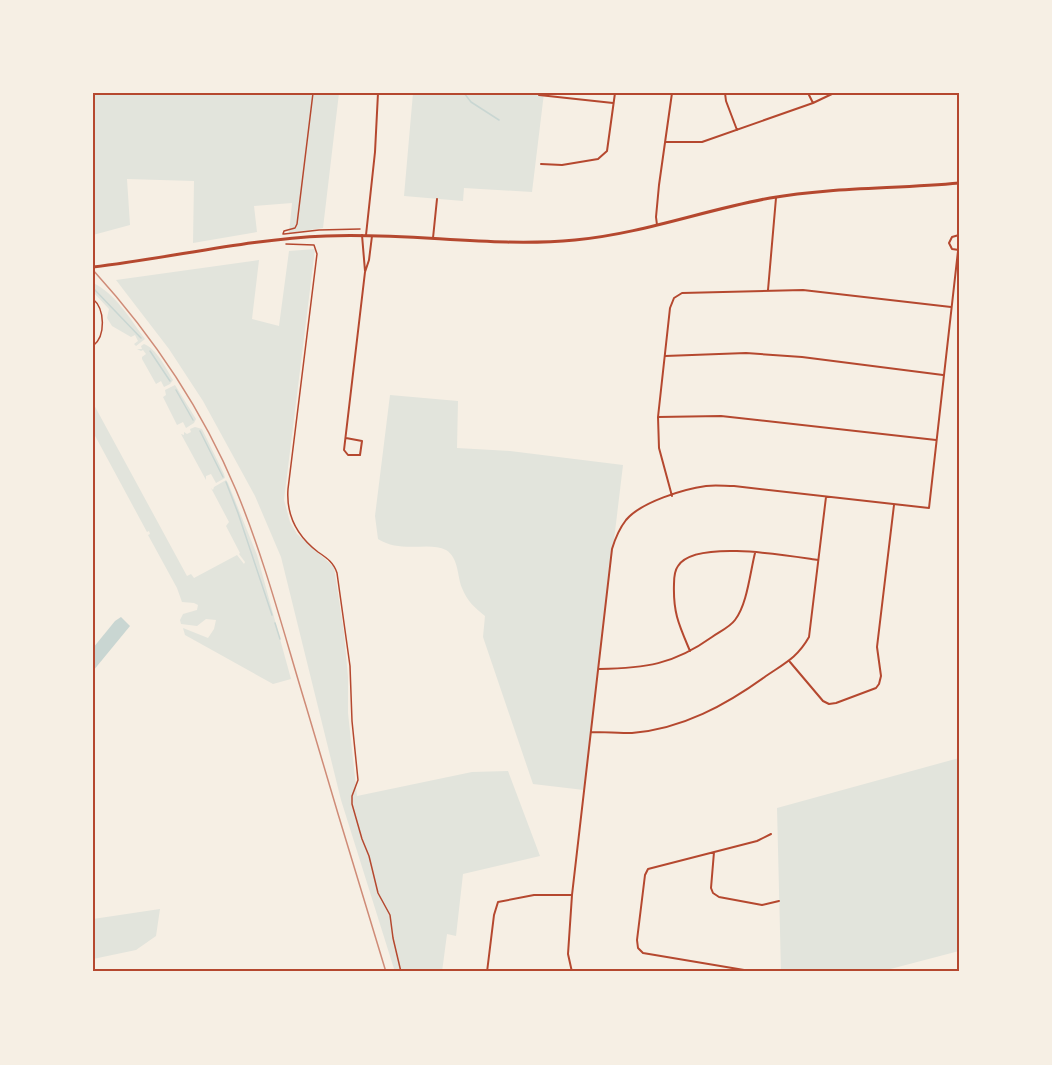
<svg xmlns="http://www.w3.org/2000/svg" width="1052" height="1065" viewBox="0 0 1052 1065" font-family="'DM Sans',sans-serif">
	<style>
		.green { fill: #e2e4dc }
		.water { fill: #c9d6d2 }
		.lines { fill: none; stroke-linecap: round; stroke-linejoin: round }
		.stream { stroke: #c9d6d2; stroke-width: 1.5 }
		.path { stroke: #b5482f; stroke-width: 1.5 }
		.service { stroke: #b5482f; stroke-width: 1.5 }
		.minor { stroke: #b5482f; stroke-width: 2 }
		.tertiary { stroke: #b5482f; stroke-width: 3 }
		.rail { stroke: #cf8b77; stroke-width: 1.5 }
		.neatline { fill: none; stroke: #b5482f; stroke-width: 2 }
	</style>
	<rect width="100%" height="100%" fill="#f6efe4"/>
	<!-- green -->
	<path class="green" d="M93,93H339L323,228L289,233L292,203L254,206L257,232L193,243L194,181L127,179L130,225L93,235Z
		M413,93H544L532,192L464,188L463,201L404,196Z
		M315,249L284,500L290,522L297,534L334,567L344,633L348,677V713L357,796L472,772L508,771L540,856L463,874L456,936L447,934L442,972H395L341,800L281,557L255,496L203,401L169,349L116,280L259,260L252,319L279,326L289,251Z
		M93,283C115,293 131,320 145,339L136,346L134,344L138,341L135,335L131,337L112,326L107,318L109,309L93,292Z
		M144,344C156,348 166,368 173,380L170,384L164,387L161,381L156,384L142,359V357L146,354L143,350L141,351L137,349H142L141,346Z
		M175,385L196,419L194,423L186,428L183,422L177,425L163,397L166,395L165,390Z
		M390,395L458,401L457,448L510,451L623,465L584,790L533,784L483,637L485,616C475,608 467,601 462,588C457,576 459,558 446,550C429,541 402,554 378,539L375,516Z
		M93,403L187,576L191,574L194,578L237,555L244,564L245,562L239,554L240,553L226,526L229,522L211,488L213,490L214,487L226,480L228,483L257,555L291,679L273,684L185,635L183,628L208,638L214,629L216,620L206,619L197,626L181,624L180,620L183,614L197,610L198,605L194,603L182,602L177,588L148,535L150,534L149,531L147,532L93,432Z
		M195,427L202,429L224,474L225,478L216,483L211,474L206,476V480L181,434L184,435V432L187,434L191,432L190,429Z
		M959,758V951L879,972H781L777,808Z
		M160,909L156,936L136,950L93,959V919Z"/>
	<!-- water -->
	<path class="water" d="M121,617L130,626L93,671V648L115,621Z"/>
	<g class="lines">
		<!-- stream -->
		<path class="stream" d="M464,93L471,102L499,120
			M93,288L141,338
			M150,351L170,381
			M176,390L193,420
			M200,431L223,477
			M226,482L238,513L272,615
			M275,623L280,639"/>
		<!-- path -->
		<path class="path" d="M283,234L284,231L295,228L297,224L313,93
			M284,234L319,230L360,229
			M286,244L314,245L317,254L288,489C286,516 297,536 318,552C327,558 334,563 337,573L350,666L352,721L358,780L352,796V804L362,839L369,856L378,893L390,915L393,938L401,972"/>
		<!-- service -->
		<path class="service" d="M93,299C105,309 106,336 93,346"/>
		<!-- minor -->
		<path class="minor" d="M725,93L726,101L737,130
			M808,93L813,103
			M539,95L613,103
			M665,142H702L813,103L834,93
			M541,164L562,165L598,159L607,151L615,93
			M657,225L656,217L659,185L672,93
			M362,235L365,271
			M366,235L375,152L378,93
			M959,235L952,237L949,243L952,249L959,250
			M433,238L437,199
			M768,290L776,198
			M665,356L746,353L802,357L943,375
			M658,417L721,416L936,440
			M346,438L362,441L360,455H348L344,450L365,272L369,260L372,236
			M672,496L659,448L658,417L670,308L674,298L682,293L803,290L951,307
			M690,651C679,625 673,613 674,584C674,578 675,570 678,566C695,539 790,556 818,560
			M790,662L823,701L829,704L836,703L876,688L879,684L881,676L877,647L894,505
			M599,669C645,668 673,665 712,637C719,632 730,627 735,620C747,605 750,573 755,553
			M591,732C604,732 619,733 632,733C682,729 726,705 766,676C785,663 797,658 809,637L826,497
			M714,852L711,888L713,893L719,897L762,905L779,901
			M487,972L494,915L498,902L534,895H572
			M572,972L568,954L572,895L612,549C615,539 619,529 626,520C641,502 684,489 706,486C715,485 725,486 734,486L929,508L958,251
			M756,972L643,953L638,948L637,940L645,875L648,869L757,841L771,834
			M771,972H777"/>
		<!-- tertiary -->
		<path class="tertiary" d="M93,267C171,258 248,239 326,236C409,232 492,248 575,240C641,234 704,210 770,198C832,187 896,189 959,183"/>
		<!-- rail -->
		<path class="rail" d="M93,270C152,335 202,409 236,490C265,560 284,634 306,706C332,795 359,883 386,972"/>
	</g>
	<!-- border -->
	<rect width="1052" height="1065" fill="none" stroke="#f6efe4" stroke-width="189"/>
	<rect x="94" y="94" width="864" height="876" class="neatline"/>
</svg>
